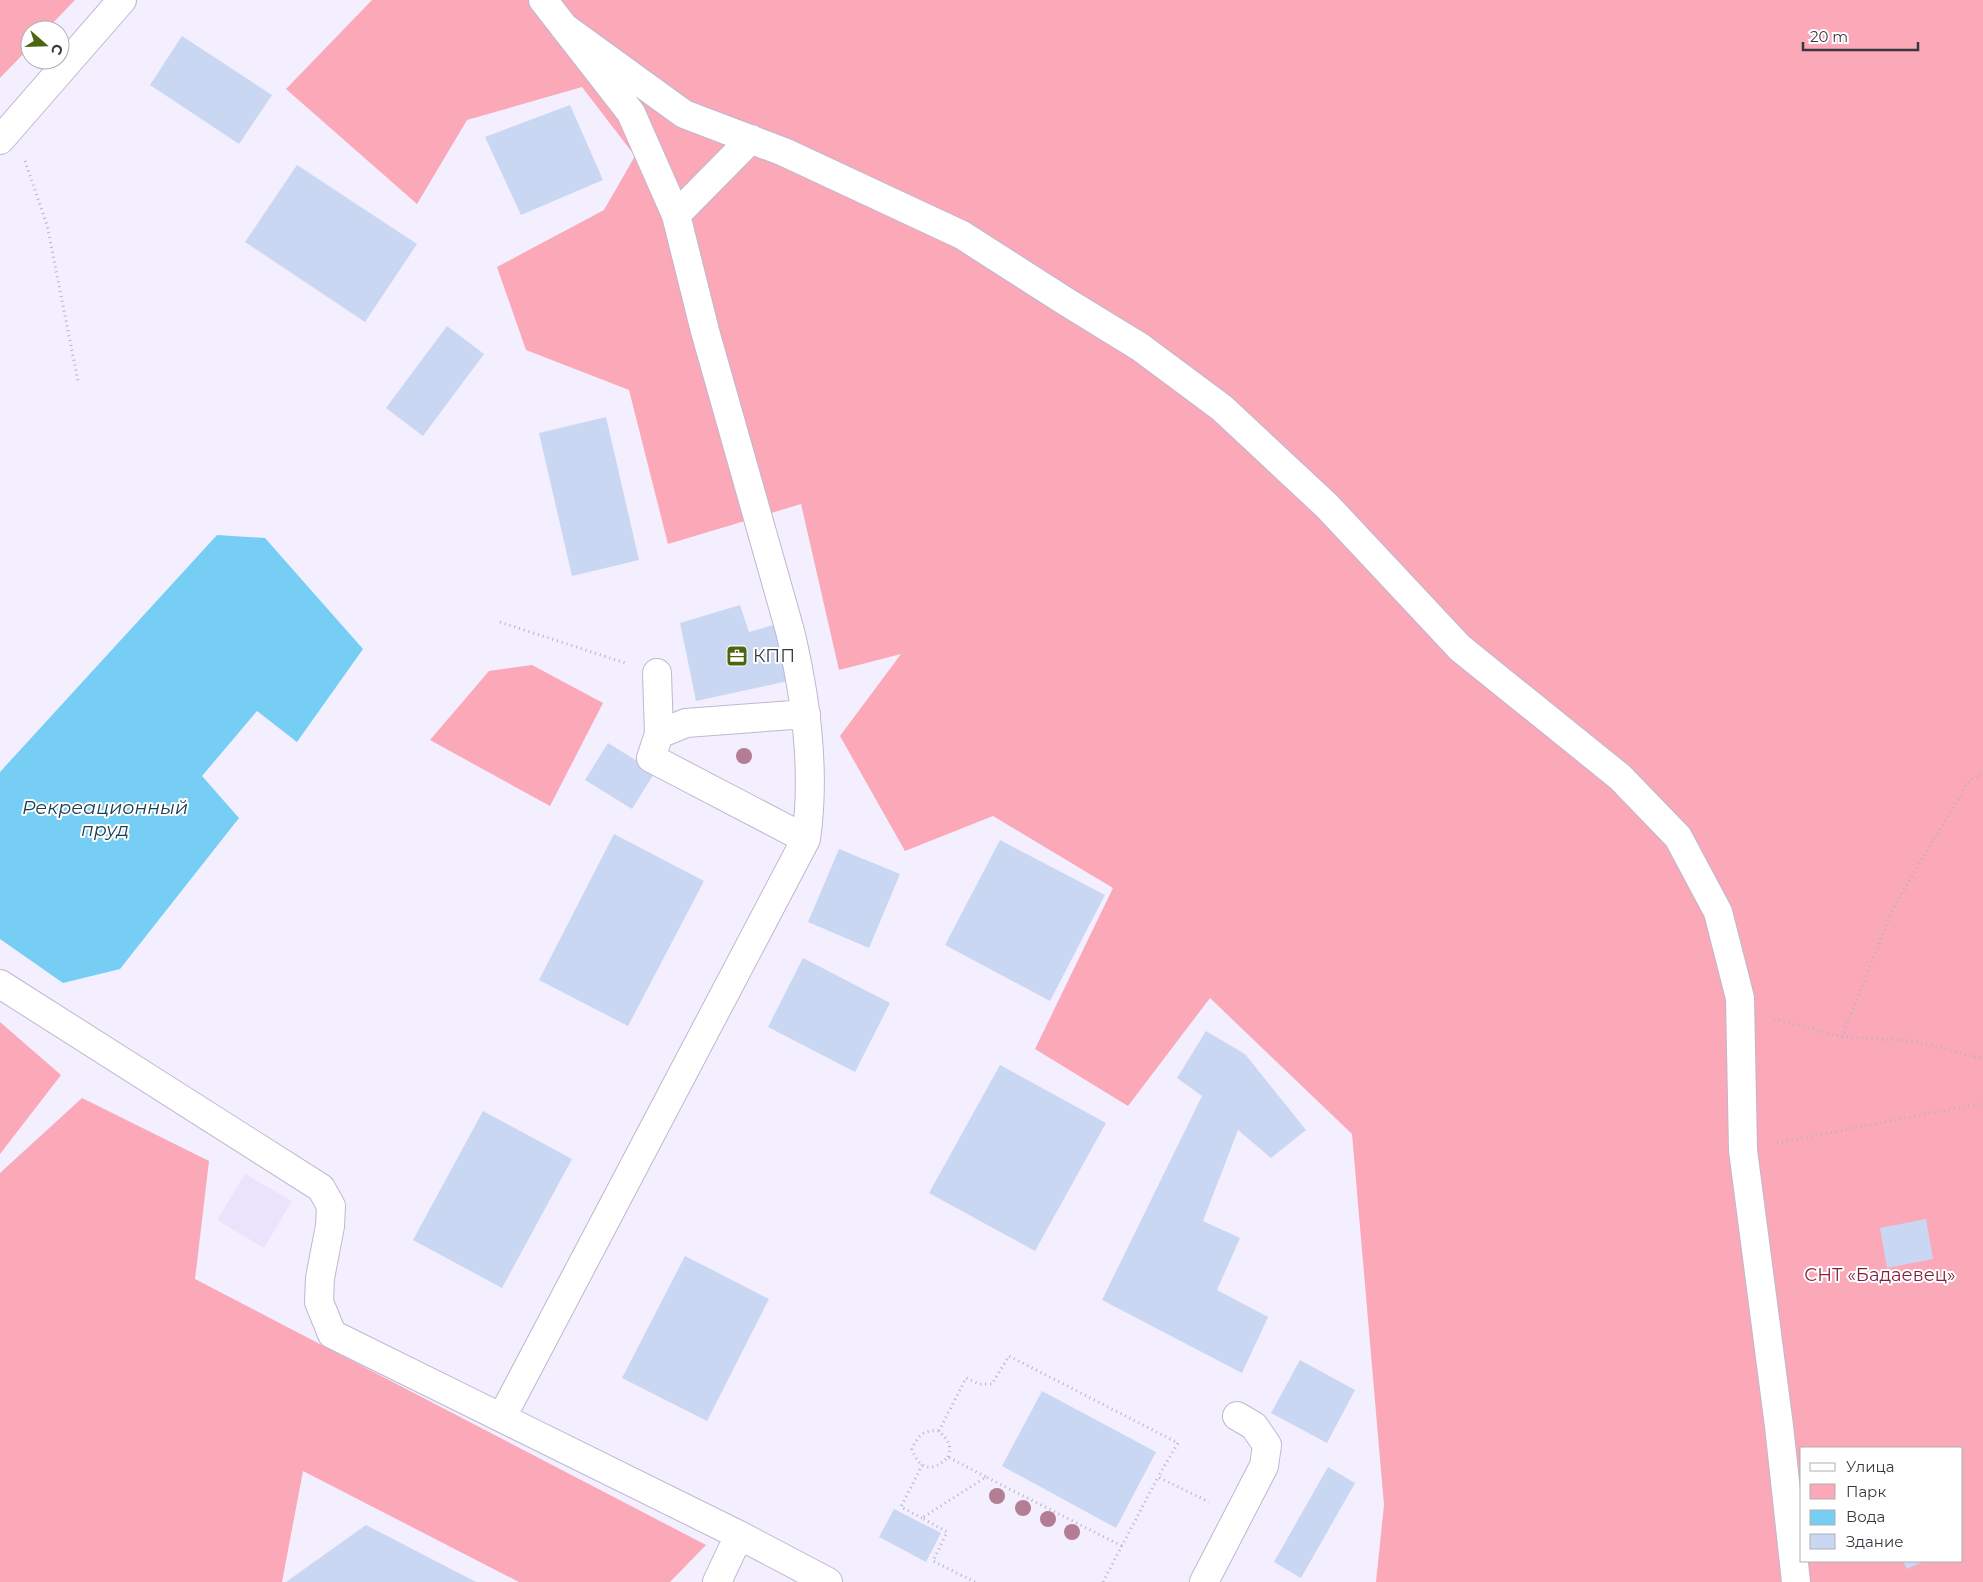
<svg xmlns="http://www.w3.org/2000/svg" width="1983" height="1582" viewBox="0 0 1983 1582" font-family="Montserrat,sans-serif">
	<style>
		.built { fill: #eae3fc }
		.green { fill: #fba8b8; fill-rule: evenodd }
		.water { fill: #77cef5 }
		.building { fill: #c9d7f2 }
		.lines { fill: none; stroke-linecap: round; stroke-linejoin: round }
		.minor-casing { stroke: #beb8cf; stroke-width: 30 }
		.path { stroke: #b7b3c0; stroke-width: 3; stroke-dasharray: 1 4; stroke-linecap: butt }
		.minor { stroke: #fff; stroke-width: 28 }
		.tree { fill: #b37d93 }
		.labels { text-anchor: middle; stroke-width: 4; stroke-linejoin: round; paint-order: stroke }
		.poi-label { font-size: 18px; fill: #393740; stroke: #fff; text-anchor: start }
		.park-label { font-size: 18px; fill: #7e1f3c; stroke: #fff }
		.water-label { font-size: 19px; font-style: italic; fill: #1a4151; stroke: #fff }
	</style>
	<rect width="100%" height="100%" fill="#f3effe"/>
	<!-- built -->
	<path class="built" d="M245,1174L292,1201L264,1248L217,1220Z"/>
	<!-- green -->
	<path class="green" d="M0,0H75L46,30H30V47L0,78Z
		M372,0H1983V1582H1376L1384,1505L1352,1134L1210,998L1128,1106L1035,1049L1113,888L993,816L905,851L840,736L901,654L839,670L801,504L668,544L629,390L526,350L497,267L604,210L635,156L582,87L467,120L417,204L286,89ZM1802,1448H1962V1561H1802Z
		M532,665L603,703L550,806L430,740L489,671Z
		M0,1022L61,1075L0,1154Z
		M82,1098L209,1161L195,1279L706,1545L670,1582H519L303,1471L282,1582H0V1173Z"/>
	<!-- water -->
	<path class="water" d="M217,535L265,538L363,649L297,742L257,711L202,776L239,818L120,969L63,983L0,939V772Z"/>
	<!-- building -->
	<path class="building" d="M182,36L272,95L239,144L150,85Z
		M570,105L603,180L521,215L485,137Z
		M297,165L417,244L365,322L245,242Z
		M447,326L484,354L423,436L386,408Z
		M606,417L639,560L572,576L539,433Z
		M740,605L749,632L780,623L793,680L696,701L680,623Z
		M608,743L655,772L632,809L585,780Z
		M614,834L704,881L628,1026L539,980Z
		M1000,840L1105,895L1050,1001L945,945Z
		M839,849L900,874L869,948L808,922Z
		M803,958L890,1003L855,1072L768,1027Z
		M1206,1031L1245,1054L1306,1130L1271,1158L1238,1130L1203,1221L1240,1238L1217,1290L1268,1317L1242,1373L1102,1300L1202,1096L1177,1078Z
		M1000,1065L1106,1123L1035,1251L929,1193Z
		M483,1111L572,1159L502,1288L413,1240Z
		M1926,1219L1933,1259L1887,1268L1880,1228Z
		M685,1256L769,1299L707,1421L622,1378Z
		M1300,1360L1355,1390L1327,1443L1271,1413Z
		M1042,1391L1156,1452L1116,1528L1002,1466Z
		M1328,1467L1355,1483L1301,1578L1274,1562Z
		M894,1509L941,1533L926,1562L879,1537Z
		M366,1525L476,1582H286Z
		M1903,1561H1924L1907,1569Z"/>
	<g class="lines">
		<!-- minor casing -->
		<g class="minor-casing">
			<path id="minor" d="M564,27L684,114L784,152L962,235L1065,301L1140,347L1222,408L1327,506L1460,648L1620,777L1678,837L1718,912L1740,998L1743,1150L1779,1426L1796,1582
				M0,140L122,0
				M676,215L751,139
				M657,673L659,734L651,758L806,839
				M659,734L686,723L806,714
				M0,984L321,1188L331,1206L330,1226L320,1278L319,1302L332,1334L739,1535L828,1582
				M502,1417L806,839C816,769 806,698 790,631L705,331L676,215L631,113L543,0
				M717,1582L739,1535
				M1204,1582L1264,1466L1267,1445L1254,1426L1237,1416"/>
		</g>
		<!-- path -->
		<path class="path" d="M25,161L47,225L78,381
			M500,622L625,663
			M1774,1019L1842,1037L1916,1041L1983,1059
			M1842,1037L1893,908L1969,781L1983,772
			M1777,1143L1983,1103
			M939,1431L966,1378L979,1384H992L1009,1356L1178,1443L1158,1477
			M948,1457C952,1445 948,1440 939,1431C924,1429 917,1436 912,1449C919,1470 933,1473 948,1457L986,1477
			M922,1518L901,1507L922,1465
			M975,1582L933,1561L947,1532L922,1518L986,1477L1122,1546
			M1103,1582L1158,1477L1209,1502"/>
		<!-- minor -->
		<use href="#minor" class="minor"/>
	</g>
	<!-- trees -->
	<g class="tree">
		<circle cx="744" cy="756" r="8"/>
		<circle cx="997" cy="1496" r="8"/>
		<circle cx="1023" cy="1508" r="8"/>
		<circle cx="1048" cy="1519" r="8"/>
		<circle cx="1072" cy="1532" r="8"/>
	</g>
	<!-- icons -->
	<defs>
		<g id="office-square" transform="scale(1.125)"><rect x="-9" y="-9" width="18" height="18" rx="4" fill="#4d6413" stroke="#fff"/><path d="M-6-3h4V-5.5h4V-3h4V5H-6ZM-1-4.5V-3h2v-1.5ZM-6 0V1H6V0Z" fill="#fff"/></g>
	</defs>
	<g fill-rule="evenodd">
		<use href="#office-square" x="737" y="656"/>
	</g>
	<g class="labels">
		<!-- poi labels -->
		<g class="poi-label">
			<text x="753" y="662">КПП</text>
		</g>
		<!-- park labels -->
		<g class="park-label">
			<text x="1880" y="1281">СНТ «Бадаевец»</text>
		</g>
		<!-- water labels -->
		<g class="water-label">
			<text x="105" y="814">Рекреационный<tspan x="105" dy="22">пруд</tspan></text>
		</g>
	</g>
	<!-- legend -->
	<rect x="1800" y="1447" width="162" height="115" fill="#ffffff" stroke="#b0afb3"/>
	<rect x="1810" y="1463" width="25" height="8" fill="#ffffff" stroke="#b0afb3"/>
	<text x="1846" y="1472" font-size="15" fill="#393740">Улица</text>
	<rect x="1810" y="1484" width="25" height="15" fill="#fba8b8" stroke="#b0afb3"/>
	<text x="1846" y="1497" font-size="15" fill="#393740">Парк</text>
	<rect x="1810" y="1510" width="25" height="15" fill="#77cef5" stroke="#b0afb3"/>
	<text x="1846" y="1522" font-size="15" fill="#393740">Вода</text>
	<rect x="1810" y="1534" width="25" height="15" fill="#c9d7f2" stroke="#b0afb3"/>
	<text x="1846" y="1547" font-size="15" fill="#393740">Здание</text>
	<!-- north arrow -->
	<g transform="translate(45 45) rotate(110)"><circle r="24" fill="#ffffff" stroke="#b0afb3"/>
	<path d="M0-4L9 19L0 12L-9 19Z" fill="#4d6413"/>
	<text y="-8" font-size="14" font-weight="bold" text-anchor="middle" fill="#393740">С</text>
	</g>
	<!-- scale -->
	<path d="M1803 42v8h115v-8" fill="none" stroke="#393740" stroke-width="2.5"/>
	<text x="1810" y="42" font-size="15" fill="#393740" stroke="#ffffff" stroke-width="4" paint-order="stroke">20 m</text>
</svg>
